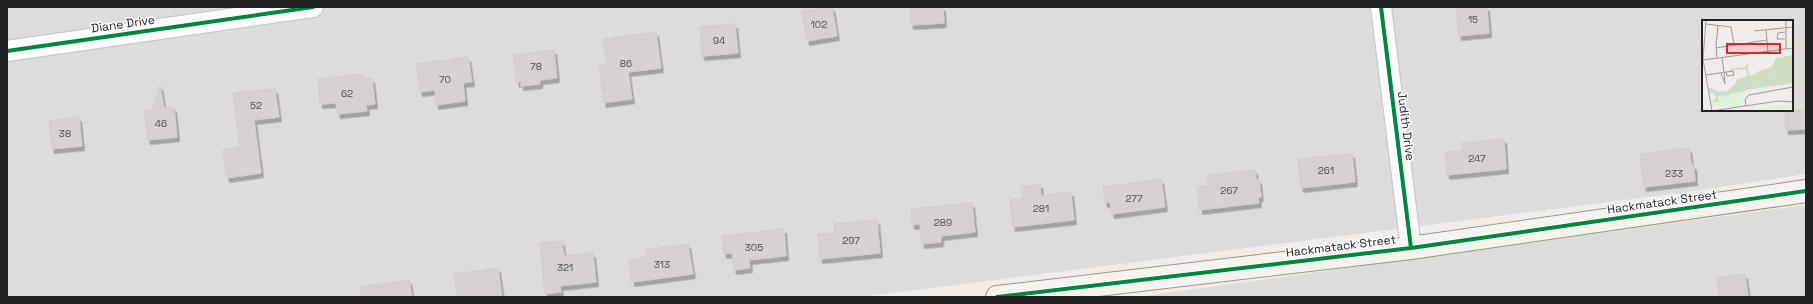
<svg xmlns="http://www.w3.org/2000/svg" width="1813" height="304" viewBox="0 0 1813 304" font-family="'Space Grotesk',sans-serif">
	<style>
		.residential { fill: #dedcdb; fill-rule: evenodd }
		.building { fill: #d6d2d1; stroke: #d2cdcb; filter: url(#shadow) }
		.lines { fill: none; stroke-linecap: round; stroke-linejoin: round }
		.street-casing { stroke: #c5c3c2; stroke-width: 22 }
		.secondary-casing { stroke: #9a9781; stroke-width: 24 }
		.street { stroke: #fdfcfc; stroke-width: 20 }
		.secondary { stroke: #f4f3ed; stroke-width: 22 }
		.cycleway-casing { stroke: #fff; stroke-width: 6 }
		.cycleway { stroke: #00873e; stroke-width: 4 }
		.labels { text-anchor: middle; stroke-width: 3; stroke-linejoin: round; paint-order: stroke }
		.number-label { font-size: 10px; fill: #4e4d4d }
		.street-label { font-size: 12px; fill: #212121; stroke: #fff }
		.inset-river { fill: none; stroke: #bee2e2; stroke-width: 2 }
		.inset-road { fill: none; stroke: #9d9b9a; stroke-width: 1 }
		.view { fill: #d62828; fill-opacity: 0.15; stroke: #d62828; stroke-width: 2 }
		.inset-edge { fill: none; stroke: #212121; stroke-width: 2 }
	</style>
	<defs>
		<filter id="shadow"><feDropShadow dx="2.5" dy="4.5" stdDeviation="0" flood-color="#0004"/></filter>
	</defs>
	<rect width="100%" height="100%" fill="#efecea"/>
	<!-- residential -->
	<path class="residential" d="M7,7H1806V174L1680,193L861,297H7ZM1703,21H1792V110H1703Z
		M1806,205V297H1137Z"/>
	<!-- building -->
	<path class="building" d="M832,7L837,36L807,41L802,11Z
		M910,7H943L944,23L911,25Z
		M1456,7H1487L1489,33L1459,36Z
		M735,24L738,53L702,56L700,27Z
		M656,32L661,68L628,72L632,99L604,103L599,65L607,64L603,39Z
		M554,50L557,78L540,80V84L521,86V82L517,83L513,55Z
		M468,57L472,82L463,83L465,101L436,105L435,90L420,92L416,64Z
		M363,74L364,79L372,78L375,104L366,105L367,111L338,114L336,103L320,104L318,79Z
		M160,85L164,108L174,107L177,137L148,140L144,111H151Z
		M275,89L279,117L254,120L261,173L227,178L223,150L240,147L233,93Z
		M1785,110H1806V129L1786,130Z
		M79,117L82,146L52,149L49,121Z
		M1504,139L1506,169L1447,175L1445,152L1463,151L1462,143Z
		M1689,148L1691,163L1694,166L1695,181L1644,187L1640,154Z
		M1352,154L1355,182L1301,188L1298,159Z
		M1255,170L1256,179L1259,180L1261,197L1258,198L1259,203L1200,210L1197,187L1209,186L1207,175Z
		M1161,179L1165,207L1112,214L1110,202L1105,203L1103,187Z
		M1040,184L1041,196L1071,192L1074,220L1013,227L1010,200L1022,199L1021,187Z
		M972,203L975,232L941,236V242L922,244L920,224L912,225L911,209Z
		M877,220L880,253L820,259L818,234L835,233L834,224Z
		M784,229L786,256L749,260L750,268L734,270L732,253L724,254L722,236Z
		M562,241L564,256L593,253L596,282L560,286L561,292L545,294L540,243Z
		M688,244L693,274L632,282L629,260L646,257L645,250Z
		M498,268L502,297H458L454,274Z
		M1745,274L1748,297H1719L1717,278Z
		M409,280L412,297H361L360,287Z"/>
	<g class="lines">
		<!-- street casing -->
		<g class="street-casing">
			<path id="street" d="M1381,7L1411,248
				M7,51L313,7"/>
		</g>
		<!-- secondary casing -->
		<g class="secondary-casing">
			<path id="secondary" d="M997,297L1411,248L1806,191"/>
		</g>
		<!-- street -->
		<use href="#street" class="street"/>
		<!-- secondary -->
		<use href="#secondary" class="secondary"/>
		<!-- cycleway casing -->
		<g class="cycleway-casing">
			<path id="cycleway" d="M1381,7L1411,248
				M7,51L313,7
				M997,297L1411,248L1806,191"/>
		</g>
		<!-- cycleway -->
		<use href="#cycleway" class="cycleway"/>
	</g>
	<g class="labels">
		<!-- number labels -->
		<g class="number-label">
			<text x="1473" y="23">15</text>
			<text x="819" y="28">102</text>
			<text x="719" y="44">94</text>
			<text x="626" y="67">86</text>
			<text x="536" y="70">78</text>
			<text x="445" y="83">70</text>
			<text x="347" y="97">62</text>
			<text x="256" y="109">52</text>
			<text x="161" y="127">46</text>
			<text x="65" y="137">38</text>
			<text x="1477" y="162">247</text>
			<text x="1326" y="174">261</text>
			<text x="1674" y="177">233</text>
			<text x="1229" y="194">267</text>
			<text x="1134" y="202">277</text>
			<text x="1041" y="212">281</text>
			<text x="943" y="226">289</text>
			<text x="851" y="244">297</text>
			<text x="754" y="251">305</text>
			<text x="662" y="268">313</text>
			<text x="565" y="271">321</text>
		</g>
		<!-- street labels -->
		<g class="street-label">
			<text transform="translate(123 24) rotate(-8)" y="4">Diane Drive</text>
			<text transform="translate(1406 126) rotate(83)" y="4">Judith Drive</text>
			<text transform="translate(1662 202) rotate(-8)" y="4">Hackmatack Street</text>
			<text transform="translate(1341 246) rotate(-7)" y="4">Hackmatack Street</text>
		</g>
	</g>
	<!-- overview -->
	<g transform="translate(1702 20)">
		<rect width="91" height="91" fill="#efecea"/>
		<path d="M91,35V63L44,70L38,77L42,81L36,82L35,86H30L29,83L10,82L14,78L12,74L7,72V68L16,72L25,71L34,63V60L45,56L44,49L27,51L29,49L42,47L50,41L46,45L47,55H53L57,51L70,47L74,38Z" fill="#d0ddc0"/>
		<path d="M44,71L42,73L45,75L41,74L39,76L43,83L39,84V86L38,83L35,87H30L29,84L13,86L9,84L17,82L16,76ZM78,85L91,86V91H43L48,90V87L53,86L54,89Z" fill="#dcf4d6"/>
		<path class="inset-river" d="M8,69L23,76L46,62L56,67L64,65L76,47"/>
		<path class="inset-road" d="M4,0L1,39L10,91M84,0V29M4,4L29,7L32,25M64,10L66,32M52,11L91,7M83,12L76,13L75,19H83M14,28L65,20M15,38L14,25L16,6M20,38L22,53M1,40L91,28M19,53L23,64L22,52M4,55L31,51L32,55L25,56L24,52M44,86L43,79L47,75L91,67M10,91L76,81L91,82"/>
		<path class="view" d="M25,24H78V33H25Z"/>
		<rect width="91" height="91" class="inset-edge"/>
	</g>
	<!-- border -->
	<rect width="1813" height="304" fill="none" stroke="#212121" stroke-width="16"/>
</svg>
